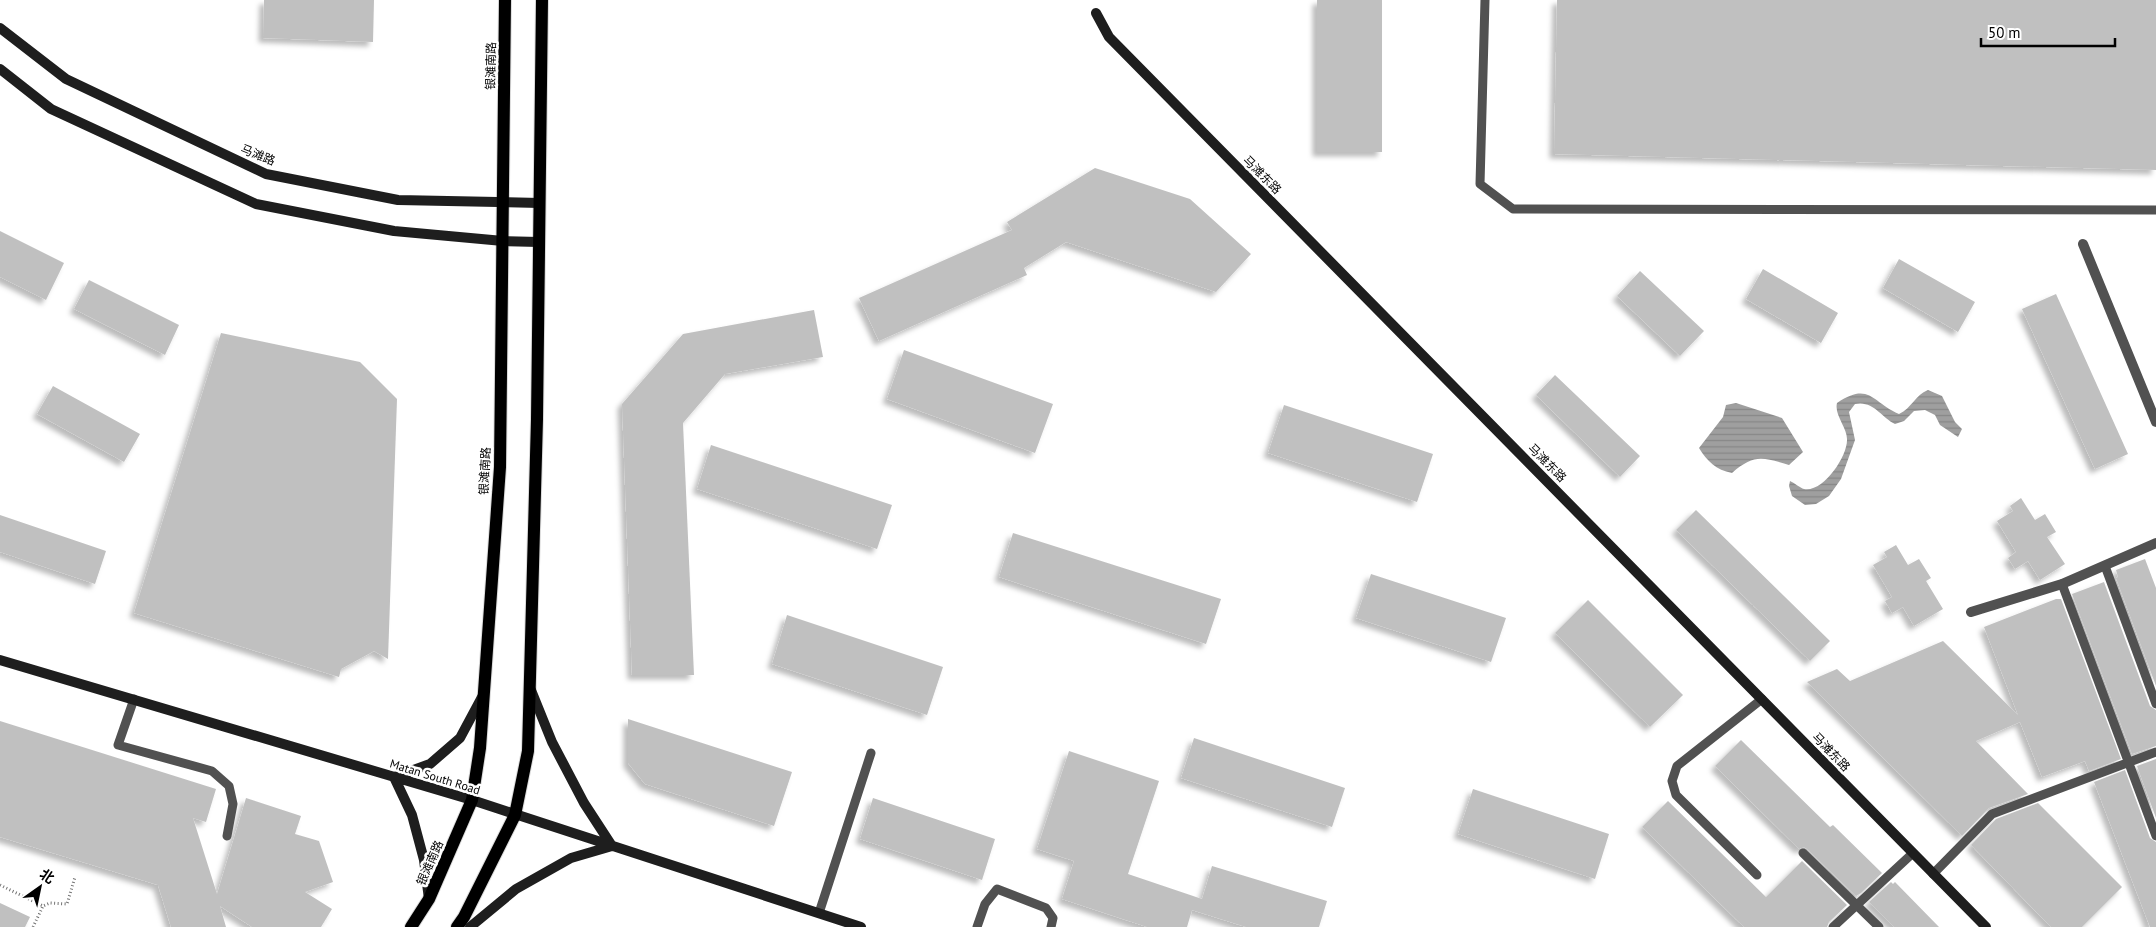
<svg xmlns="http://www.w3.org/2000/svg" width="2156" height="927" viewBox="0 0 2156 927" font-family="'PT Sans','Noto Sans SC',sans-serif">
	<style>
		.water { fill: url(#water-rules) }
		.building { fill: #c0c0c0; filter: url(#shadow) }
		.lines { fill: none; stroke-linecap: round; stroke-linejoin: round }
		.primary-casing { stroke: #dbdbdb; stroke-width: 14 }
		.path { stroke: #737373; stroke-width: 3; stroke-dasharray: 1 2.5; stroke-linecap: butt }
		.service { stroke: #515151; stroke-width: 9 }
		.minor { stroke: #515151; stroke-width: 10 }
		.secondary { stroke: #1e1e1e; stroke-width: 10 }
		.primary { stroke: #000; stroke-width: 12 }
		.labels { text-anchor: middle; stroke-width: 5; stroke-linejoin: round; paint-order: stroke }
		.street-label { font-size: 12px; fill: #000; stroke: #fff }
	</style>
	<defs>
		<pattern id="water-rules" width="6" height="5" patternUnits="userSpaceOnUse" patternTransform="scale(1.25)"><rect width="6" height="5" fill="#9f9f9f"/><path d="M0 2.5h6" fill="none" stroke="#878787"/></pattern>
		<filter id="shadow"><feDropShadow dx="-4.5" dy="4.5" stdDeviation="2.5" flood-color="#0004"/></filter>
	</defs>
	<rect width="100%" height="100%" fill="#fff"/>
	<!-- water -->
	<path class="water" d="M1928,390L1942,396L1955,422L1962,429L1958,437L1940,425L1935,415L1925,410L1914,411L1904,421L1895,424C1881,417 1873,400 1855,404L1849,412L1855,440L1841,479L1829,496L1816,504L1805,505L1792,496L1789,486L1790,481C1795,483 1800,488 1804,489C1823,493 1848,456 1847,439C1847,427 1834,415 1837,403C1870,381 1872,403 1899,414C1912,408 1915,395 1928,390Z
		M1736,403L1782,418L1803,452L1789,465C1762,457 1754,454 1732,473C1716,470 1707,461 1699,448L1723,417L1726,405Z"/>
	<!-- building -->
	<path class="building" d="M264,0H374L373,42L263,38Z
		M1317,0H1382V152H1317Z
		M1557,0H2156V170L1554,154Z
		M1095,168L1190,199L1251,254L1216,292L1066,242L1024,268L1027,275L879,341L859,298L1012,230L1007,222Z
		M0,231L64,263L46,300L0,277Z
		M1899,259L1975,302L1958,332L1883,288Z
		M1763,269L1838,313L1821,343L1746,299Z
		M1640,271L1704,331L1680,356L1617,296Z
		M89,280L179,325L165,355L74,309Z
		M2056,294L2128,454L2095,469L2022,309Z
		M814,310L823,357L725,374L683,423L694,675H632L622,404L683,334Z
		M221,333L360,362L397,399L388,659L374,651L341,669L339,677L134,613Z
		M904,350L1053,404L1035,453L887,399Z
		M1555,375L1640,456L1620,477L1536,395Z
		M53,386L140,434L124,462L37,414Z
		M1284,405L1433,454L1417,502L1268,453Z
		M711,445L892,505L877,549L697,489Z
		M2021,498L2035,520L2045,514L2056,532L2047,537L2065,564L2040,580L2028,561L2015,569L2008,558L2016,552L1997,521L2013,511L2010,506Z
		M1696,510L1830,641L1810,661L1676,530Z
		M0,515L106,551L95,584L0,552Z
		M1013,533L1221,599L1206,644L999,577Z
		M1896,545L1908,565L1919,559L1931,578L1926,581L1943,609L1914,626L1903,607L1892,613L1885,601L1892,597L1873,565L1887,557L1884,552Z
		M2145,559L2156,588V686L2116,578L2118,577L2116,570Z
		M1371,574L1506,618L1491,662L1356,618Z
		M2104,582L2150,706L2156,710V746L2132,754L2072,594Z
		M2056,599H2061L2121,759L2089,771L2085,761L2042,777L2020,722L1976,741L2028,794L1989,808L1962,836L1807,682L1837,669L1850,681L1943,641L2018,715L1984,627Z
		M1588,600L1683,695L1650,727L1555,633Z
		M787,615L943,667L927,715L772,664Z
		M628,719L792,772L774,826L645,784L628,763Z
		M0,721L216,789L206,822L193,818L217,894L246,798L301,816L295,834L319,841L333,882L305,892L332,909L321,927H252L220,906L226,927H171L158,885L0,837Z
		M1194,738L1345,788L1332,827L1181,778Z
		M1741,740L1830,827L1833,825L1882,873L1861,893L1856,896L1807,849L1804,847L1799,849L1715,766Z
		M1069,751L1159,781L1128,874L1202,899L1212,866L1327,901L1319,927H1246L1192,910L1187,927H1147L1062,899L1074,861L1037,849Z
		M2156,759V818L2137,766Z
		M2125,770L2150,838L2156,842V927H2150L2094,782Z
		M1473,789L1609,834L1595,879L1458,834Z
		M873,798L995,839L982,880L860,839Z
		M1668,801L1766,897L1802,861L1847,905L1829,922L1827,927H1744L1642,827Z
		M2038,803L2122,887L2082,927H2051L1971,845L1996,819Z
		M1891,882L1893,884L1895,882L1939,927H1894L1869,902Z
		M0,903L30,917L25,927H0Z"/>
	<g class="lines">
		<!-- primary casing -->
		<g class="primary-casing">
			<path id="primary" d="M411,927L429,899L472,800L480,748L500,467L505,0
				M457,927L464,917L515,815L528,751L537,419L542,0"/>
		</g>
		<!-- path -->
		<path class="path" d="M0,885L43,906
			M33,927L43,906L50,903L67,904L75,877"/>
		<!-- service -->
		<path class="service" d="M1485,0L1480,184L1513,209L2156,210
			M2105,566L2156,704
			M2062,584L2156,836
			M134,699L118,745L212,771L229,786L233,804L227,836
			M1803,853L1879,927
			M1933,874L1992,814L2156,752
			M1757,875L1676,795L1672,781L1677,766L1762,699
			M819,913L871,753
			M977,927L985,904L997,889L1046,908L1053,918L1051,927
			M1833,927L1913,853"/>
		<!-- minor -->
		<path class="minor" d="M2083,244L2156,422
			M1971,612L2062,584L2156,543"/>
		<!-- secondary -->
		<path class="secondary" d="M1096,13L1109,37L1986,927
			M0,28L66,79L266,174L398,200L540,203
			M0,69L51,109L256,204L394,231L503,241L539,242
			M0,660L472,800L861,927
			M429,899L424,860L412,815L394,777L430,764L460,738L482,697
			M470,927L516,889L571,858L612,846L584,803L552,742L531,690"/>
		<!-- primary -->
		<use href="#primary" class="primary"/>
	</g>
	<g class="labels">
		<!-- street labels -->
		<g class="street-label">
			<text transform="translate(491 66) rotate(-89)" y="4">银滩南路</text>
			<text transform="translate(258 155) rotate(22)" y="4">马滩路</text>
			<text transform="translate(1262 175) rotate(45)" y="4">马滩东路</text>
			<text transform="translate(1547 463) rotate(45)" y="4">马滩东路</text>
			<text transform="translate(485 471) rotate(-87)" y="4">银滩南路</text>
			<text transform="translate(1831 752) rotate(46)" y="4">马滩东路</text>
			<text transform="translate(435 777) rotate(17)" y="4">Matan South Road</text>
			<text transform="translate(430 863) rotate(-66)" y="4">银滩南路</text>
		</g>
	</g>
	<!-- north arrow -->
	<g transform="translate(40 887) rotate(33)" stroke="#ffffff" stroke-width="4" paint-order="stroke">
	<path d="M0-4L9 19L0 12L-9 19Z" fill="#000000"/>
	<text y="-8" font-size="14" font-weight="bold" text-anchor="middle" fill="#000000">北</text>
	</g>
	<!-- scale -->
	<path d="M1981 38v8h134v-8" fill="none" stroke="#000000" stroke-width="2.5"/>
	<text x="1988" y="38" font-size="15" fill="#000000" stroke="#ffffff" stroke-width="4" paint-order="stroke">50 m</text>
</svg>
